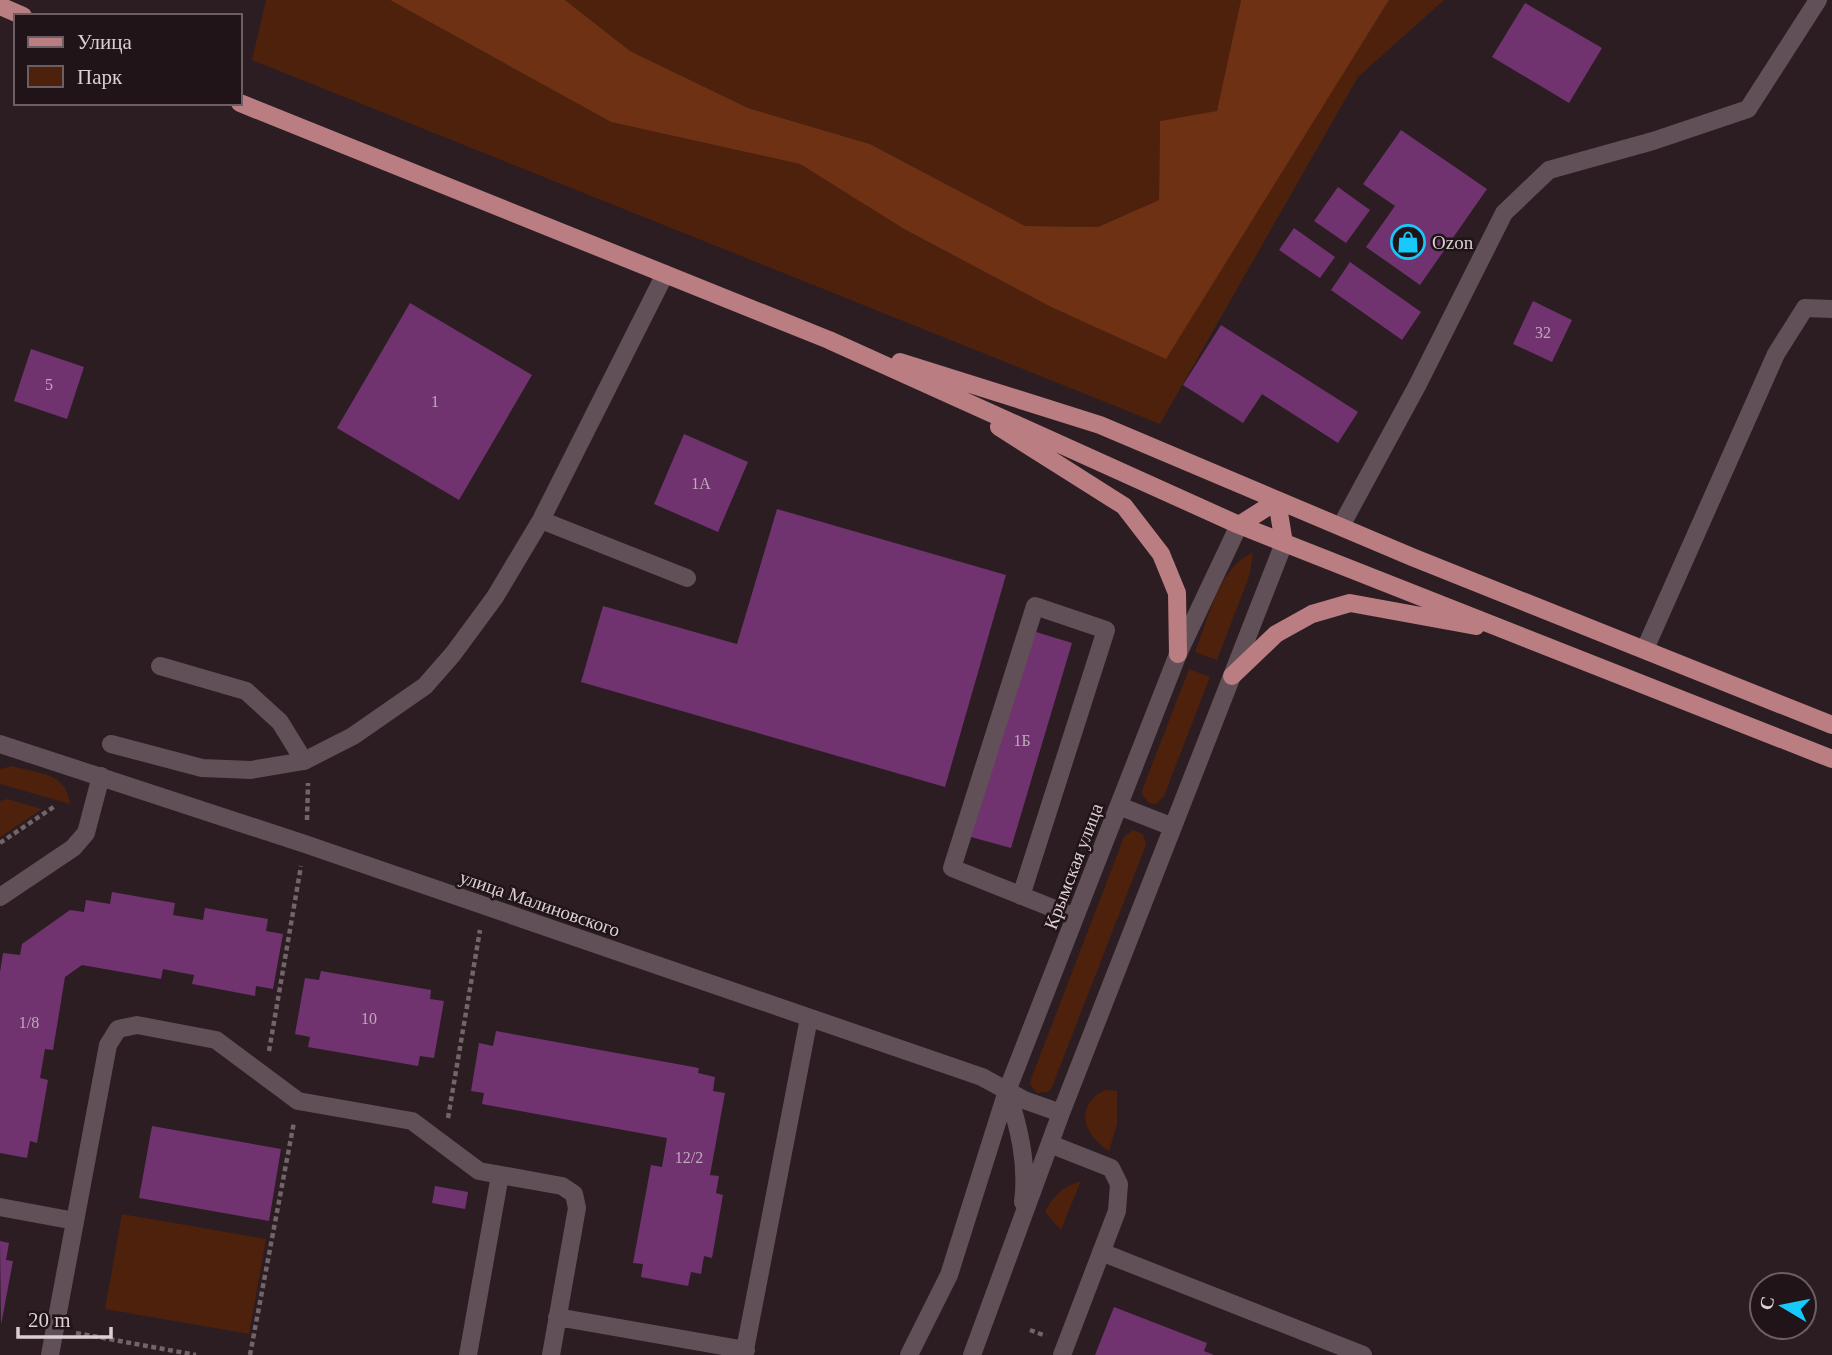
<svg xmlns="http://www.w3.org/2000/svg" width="1832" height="1355" viewBox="0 0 1832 1355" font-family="Georgia,serif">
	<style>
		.green { fill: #4e210c }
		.forest { fill: #6e3114 }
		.building { fill: #703370 }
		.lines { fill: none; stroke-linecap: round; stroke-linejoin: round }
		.path { stroke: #716569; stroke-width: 4.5; stroke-dasharray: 5 3.5; stroke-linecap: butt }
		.minor { stroke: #615057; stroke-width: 18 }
		.major { stroke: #ba7e82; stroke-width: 18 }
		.labels { text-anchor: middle; stroke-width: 5; stroke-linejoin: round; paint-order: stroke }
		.number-label { font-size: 16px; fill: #c0a9ba }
		.poi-label { font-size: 19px; fill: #dad0d3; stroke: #211419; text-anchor: start }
		.street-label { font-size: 19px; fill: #dad0d3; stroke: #211419 }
	</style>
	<rect width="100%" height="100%" fill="#2b1d22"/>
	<!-- green -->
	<path class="green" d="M266,0H390L611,122L800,164L904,229L1051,307L1166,358L1389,0H1444L1358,77L1160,424L252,60Z
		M565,0H1241L1217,112L1160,121L1159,200L1098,227L1025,226L870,144L748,108L630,51Z
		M1253,553L1250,574L1217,660L1195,652C1208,621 1219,565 1253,553Z
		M1189,669L1210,677L1164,796L1156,804L1149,803L1142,794L1143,788Z
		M12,766C39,774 66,772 70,804L0,784V769Z
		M7,799L42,809L0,837V801Z
		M1133,830L1143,834L1146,845L1052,1087L1048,1092L1037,1093L1030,1084L1031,1079L1124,837Z
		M1105,1090L1117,1091V1124L1109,1151C1084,1135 1073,1106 1105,1090Z
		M1081,1181L1061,1230L1045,1212C1054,1195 1062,1187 1081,1181Z
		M122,1214L266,1239L249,1334L105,1309Z"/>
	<!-- forest -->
	<path class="forest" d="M390,0H565L630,51L748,108L870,144L1025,226L1098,227L1159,200L1160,121L1217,111L1241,0H1389L1166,359L1051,307L904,229L800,164L611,122Z"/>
	<!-- building -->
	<path class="building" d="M1525,3L1602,48L1569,103L1492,57Z
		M1401,130L1487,189L1420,285L1366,247L1395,206L1363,184Z
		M1338,187L1370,210L1346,243L1314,221Z
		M1294,228L1335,257L1320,278L1279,250Z
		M1350,262L1421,312L1402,340L1331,290Z
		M1533,301L1572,320L1552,362L1513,344Z
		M410,303L532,375L459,500L337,428Z
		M1221,325L1358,412L1338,443L1262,394L1243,423L1183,385Z
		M31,349L84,367L67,419L14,401Z
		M684,434L748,462L718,532L654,504Z
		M777,509L1006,575L945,787L581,682L603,606L737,644Z
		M1033,631L1072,643L1011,848L971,837Z
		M112,892L175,903L173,915L203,920L205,908L268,919L266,931L283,934L273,989L256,986L255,996L192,984L194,975L178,972L163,969L161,979L82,965L65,977L53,1050L45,1049L40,1078L48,1080L37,1143L30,1141L27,1158L0,1153V972L3,953L20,955L22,944L70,910L84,912L86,900L110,904Z
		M321,971L431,990L430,999L444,1001L434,1058L420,1056L418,1066L308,1047L310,1037L295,1034L305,978L319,980Z
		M496,1031L699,1068L698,1073L715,1077L713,1091L725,1093L710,1175L719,1176L716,1193L723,1195L712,1258L704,1256L701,1274L691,1272L688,1286L641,1277L643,1264L633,1263L651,1165L662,1167L667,1138L482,1104L484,1093L471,1091L479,1043L493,1046Z
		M152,1126L281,1149L269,1221L139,1198Z
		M435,1186L468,1192L465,1209L432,1203Z
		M0,1241L9,1243L6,1260L13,1261L1,1325Z
		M1114,1307L1207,1343L1204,1351L1214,1355H1095Z"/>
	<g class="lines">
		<!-- path -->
		<path class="path" d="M307,820L308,783
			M0,843L55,806
			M269,1051L301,866
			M448,1118L480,930
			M1030,1330L1046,1336
			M76,1333L196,1355
			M250,1355L294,1122"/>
		<!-- minor -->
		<path class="minor" d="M541,520L687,578
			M1341,526L1417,386L1504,213L1549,170L1653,141L1748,109L1818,0
			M1645,649L1776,354L1805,308L1832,309
			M160,666L246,691L280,722L304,761
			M0,744L305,844L982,1077L1024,1100L1061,1113
			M111,744L202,768L251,770L304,761L353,736L425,686L453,654L495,597L541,520L665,274
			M1119,806L1173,827
			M1021,896L1106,630L1035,606L952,868L1075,917
			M0,897L73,848L86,833L101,776
			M1007,1091C1019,1127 1028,1164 1023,1202
			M1050,1144L1111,1168L1119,1184L1117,1211L1062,1355
			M0,1207L75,1221
			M1101,1252L1363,1355
			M557,1317L746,1350
			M50,1355L108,1045L118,1029L137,1025L216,1040L298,1101L412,1121L479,1171L562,1186L574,1194L577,1208L551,1355
			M468,1355L500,1175
			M744,1355L809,1018
			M909,1355L949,1275L1007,1091L1178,654L1239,525
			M972,1355L1061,1113L1284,543"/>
		<!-- major -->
		<path class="major" d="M0,6L23,16
			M240,103L829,340L1239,525L1832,759
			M900,362L1100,425L1412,557L1832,725
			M999,427L1124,506L1161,554L1177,593L1178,654
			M1277,501L1284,543
			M1239,525L1277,501
			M1232,676L1276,634L1312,614L1350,603L1476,626"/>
	</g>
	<!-- icons -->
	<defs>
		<g id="shop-ring" transform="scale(1.75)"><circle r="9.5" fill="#211419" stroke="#17cafb" stroke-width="1.5"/><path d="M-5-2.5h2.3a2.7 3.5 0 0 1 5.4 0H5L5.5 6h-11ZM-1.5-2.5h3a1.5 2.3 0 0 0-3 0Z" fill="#17cafb"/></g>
	</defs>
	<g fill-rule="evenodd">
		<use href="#shop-ring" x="1408" y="242"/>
	</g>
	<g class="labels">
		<!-- number labels -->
		<g class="number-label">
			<text x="1543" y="338">32</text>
			<text x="49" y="390">5</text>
			<text x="435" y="407">1</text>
			<text x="701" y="489">1А</text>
			<text x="1022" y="746">1Б</text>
			<text x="369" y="1024">10</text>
			<text x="29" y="1028">1/8</text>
			<text x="689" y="1163">12/2</text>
		</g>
		<!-- poi labels -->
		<g class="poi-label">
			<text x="1432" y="249">Ozon</text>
		</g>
		<!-- street labels -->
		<g class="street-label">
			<text transform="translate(1073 866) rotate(-69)" y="7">Крымская улица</text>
			<text transform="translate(540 903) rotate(19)" y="7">улица Малиновского</text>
		</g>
	</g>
	<!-- legend -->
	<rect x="14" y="14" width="228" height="91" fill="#211419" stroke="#6b5f63" stroke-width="2"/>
	<rect x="28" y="37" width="35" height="10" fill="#ba7e82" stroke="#6b5f63" stroke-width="2"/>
	<text x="77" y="49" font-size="21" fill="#dad0d3">Улица</text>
	<rect x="28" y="66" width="35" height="21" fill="#4e210c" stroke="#6b5f63" stroke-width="2"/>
	<text x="77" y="84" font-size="21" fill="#dad0d3">Парк</text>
	<!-- north arrow -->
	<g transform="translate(1783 1306) rotate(280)"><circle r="33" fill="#211419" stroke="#6b5f63" stroke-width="2"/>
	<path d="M0-5L12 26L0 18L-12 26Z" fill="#17cafb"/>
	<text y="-10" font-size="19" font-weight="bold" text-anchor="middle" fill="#dad0d3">С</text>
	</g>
	<!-- scale -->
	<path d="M18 1327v10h93v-10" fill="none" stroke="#dad0d3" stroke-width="3.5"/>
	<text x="28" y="1327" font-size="21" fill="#dad0d3" stroke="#211419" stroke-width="5" paint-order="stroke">20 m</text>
</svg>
